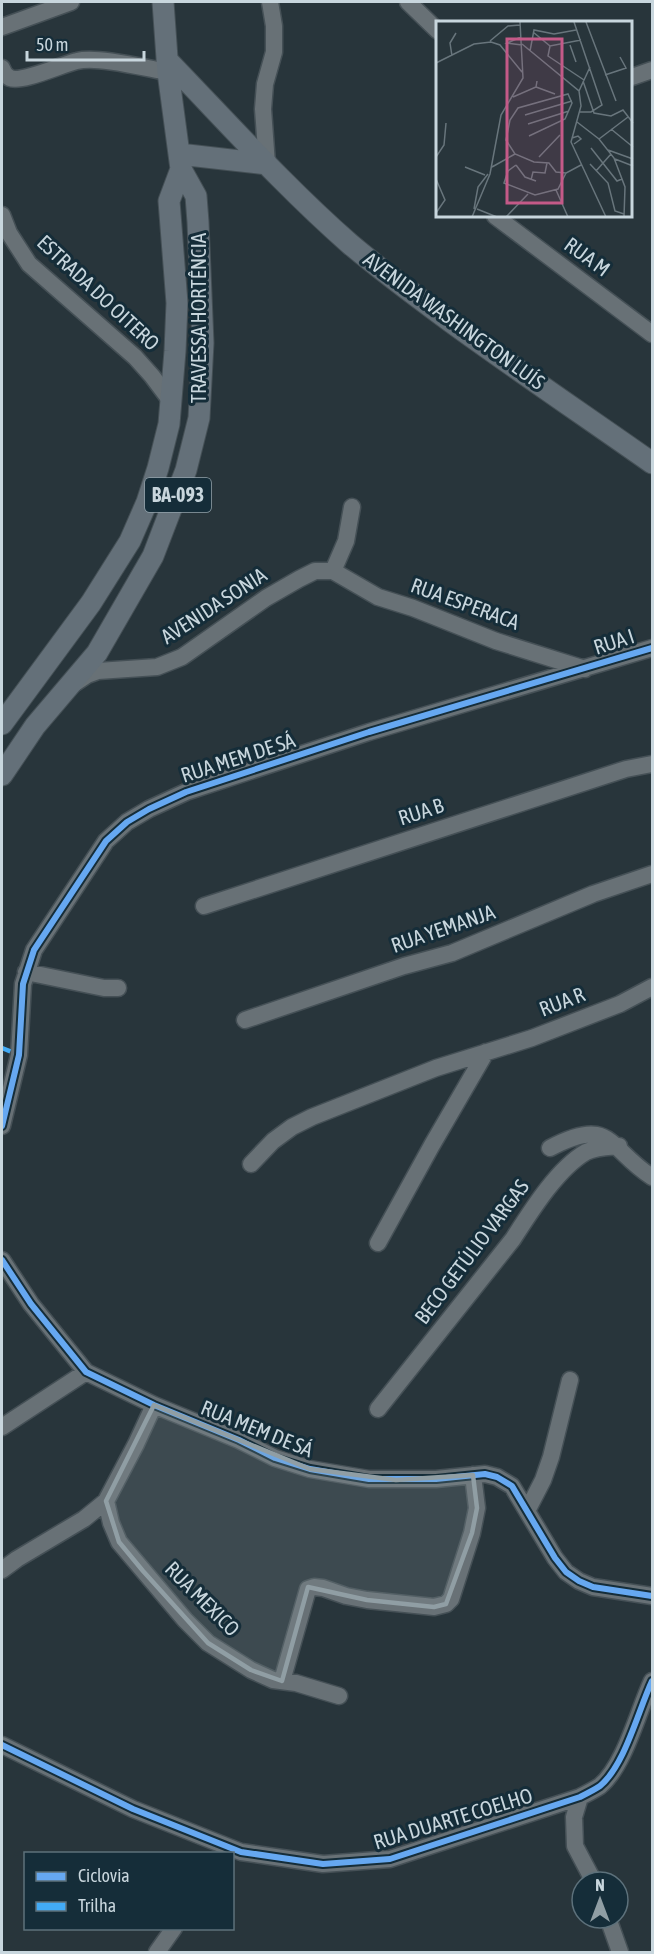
<svg xmlns="http://www.w3.org/2000/svg" width="654" height="1954" viewBox="0 0 654 1954" font-family="'Asap Condensed',sans-serif">
	<style>
		.lines { fill: none; stroke-linecap: round; stroke-linejoin: round }
		.minor-casing { stroke: #455056; stroke-width: 19 }
		.major-casing { stroke: #455056; stroke-width: 23 }
		.minor { stroke: #687176; stroke-width: 16 }
		.major { stroke: #647079; stroke-width: 21 }
		.quiet { stroke: #42abf6; stroke-width: 4.5; stroke-dasharray: 9 4.5; stroke-linecap: butt }
		.cycleway-casing { stroke: #152d39; stroke-width: 10 }
		.cycleway { stroke: #66a8f1; stroke-width: 6 }
		.marked { fill: #909ea4; fill-opacity: 0.2; stroke: #909ea4; stroke-width: 4.5; stroke-linejoin: round }
		.labels { text-anchor: middle; stroke-width: 6; stroke-linejoin: round; paint-order: stroke }
		.shield { fill: #152d39; stroke: #92a3ac; stroke-width: 1.5 }
		.shield-label { font-size: 20px; font-weight: bold; fill: #c8d6dd }
		.street-label { font-size: 21px; fill: #c8d6dd; stroke: #152d39 }
		.inset-road { fill: none; stroke: #68757c; stroke-width: 1.5 }
		.view { fill: #c45a88; fill-opacity: 0.15; stroke: #c45a88; stroke-width: 3 }
		.inset-edge { fill: none; stroke: #c8d6dd; stroke-width: 3 }
	</style>
	<rect width="100%" height="100%" fill="#28353b"/>
	<g class="lines">
		<!-- minor casing -->
		<g class="minor-casing">
			<path id="minor" d="M408,2L438,31
				M2,27L71,2
				M2,68C3,72 6,76 10,78C22,83 63,64 77,61C98,56 145,68 168,72
				M632,77L652,70
				M267,164L263,109L265,84L274,52V26L270,2
				M2,215L9,233L29,264L135,357L152,376L170,400
				M495,216L652,334
				M333,571L378,597L413,608L496,641L585,669
				M75,683L87,675L98,671L157,667L182,657L266,598L299,579L315,571H333L346,541L352,507
				M204,906L626,769L652,764
				M26,972L104,988H118
				M245,1020L404,966L452,953L593,894L652,874
				M2,1126L19,1055L23,984L34,950L106,841L127,822L149,809L186,792L369,732L652,648
				M550,1148C612,1115 608,1149 652,1177
				M251,1164L273,1141L292,1127L312,1117L436,1068L532,1038L620,1004L652,987
				M378,1243L432,1145L486,1052
				M2,1260L31,1304L86,1372L154,1405L239,1440L275,1458L310,1469L369,1479H436L485,1474L497,1477L512,1486L555,1558L566,1572L579,1581L593,1587L652,1596
				M378,1409L513,1239C531,1211 557,1169 586,1152C596,1147 608,1147 619,1146
				M2,1427L86,1372
				M106,1501L111,1523L119,1542L185,1620L208,1643L251,1670L273,1680L296,1683L339,1696
				M527,1511L543,1480L551,1457L570,1380
				M2,1570L17,1559L84,1519L106,1501L136,1444L154,1405
				M282,1681L308,1589L314,1587L323,1588L346,1596L367,1600L434,1607L446,1604L451,1599L472,1533L477,1508L473,1475
				M2,1745L133,1809L241,1852L323,1864L390,1859L580,1797C586,1794 594,1790 600,1786C625,1765 638,1711 652,1681
				M580,1797L574,1817L575,1846L594,1882
				M608,1918L620,1952
				M157,1952L174,1928"/>
		</g>
		<!-- major casing -->
		<g class="major-casing">
			<path id="major" d="M167,60C227,122 285,187 350,244C382,271 417,297 451,322C517,370 585,416 652,463
				M179,154L267,164
				M2,724L91,603L130,541L147,502L158,468L169,424L175,351L177,303L169,201L181,169
				M2,775L35,726L97,653L153,556L186,470L199,418L203,343L198,222L196,196L181,169L168,72L163,2"/>
		</g>
		<!-- minor -->
		<use href="#minor" class="minor"/>
		<!-- major -->
		<use href="#major" class="major"/>
		<!-- quiet -->
		<path class="quiet" d="M2,1048L19,1055"/>
		<!-- cycleway casing -->
		<g class="cycleway-casing">
			<path id="cycleway" d="M2,1126L19,1055L23,984L34,950L106,841L127,822L149,809L186,792L369,732L652,648
				M2,1260L31,1304L86,1372L154,1405L239,1440L275,1458L310,1469L369,1479H436L485,1474L497,1477L512,1486L555,1558L566,1572L579,1581L593,1587L652,1596
				M2,1745L133,1809L241,1852L323,1864L390,1859L580,1797C586,1794 594,1790 600,1786C625,1765 638,1711 652,1681"/>
		</g>
		<!-- cycleway -->
		<use href="#cycleway" class="cycleway"/>
	</g>
	<!-- marked area -->
	<path class="marked" d="M154,1405L310,1469L396,1480L473,1475L477,1508L472,1533L446,1604L434,1607L367,1600L308,1587L282,1681L251,1670L208,1643L143,1571L119,1542L106,1501Z"/>
	<g class="labels">
		<!-- shield labels -->
		<rect class="shield" x="145" y="478" width="66" height="34" rx="4.5"/>
		<g class="shield-label">
			<text x="178" y="502">BA-093</text>
		</g>
		<!-- street labels -->
		<g class="street-label">
			<text transform="translate(587 257) rotate(36)" y="7">RUA M</text>
			<text transform="translate(98 293) rotate(43)" y="7">ESTRADA DO OITERO</text>
			<text transform="translate(199 318) rotate(-90)" y="7">TRAVESSA HORTÊNCIA</text>
			<text transform="translate(454 321) rotate(36)" y="7">AVENIDA WASHINGTON LUÍS</text>
			<text transform="translate(465 604) rotate(20)" y="7">RUA ESPERACA</text>
			<text transform="translate(214 606) rotate(-33)" y="7">AVENIDA SONIA</text>
			<text transform="translate(614 642) rotate(-18)" y="7">RUA I</text>
			<text transform="translate(238 758) rotate(-18)" y="7">RUA MEM DE SÁ</text>
			<text transform="translate(421 812) rotate(-18)" y="7">RUA B</text>
			<text transform="translate(443 929) rotate(-19)" y="7">RUA YEMANJA</text>
			<text transform="translate(562 1002) rotate(-21)" y="7">RUA R</text>
			<text transform="translate(472 1252) rotate(-53)" y="7">BECO GETÚLIO VARGAS</text>
			<text transform="translate(257 1429) rotate(22)" y="7">RUA MEM DE SÁ</text>
			<text transform="translate(202 1599) rotate(45)" y="7">RUA MEXICO</text>
			<text transform="translate(453 1819) rotate(-17)" y="7">RUA DUARTE COELHO</text>
		</g>
	</g>
	<!-- overview -->
	<g transform="translate(436 21)">
		<rect width="196" height="196" fill="#28353b"/>
		<path class="inset-road" d="M138,1L166,84L155,91H143M150,1L180,80M97,11L114,25L145,19M85,16L71,22L86,24M54,20L72,5L84,4M86,23L143,70L145,85L135,121L170,196M134,24L140,41M114,25L112,35L148,59M94,30L98,9L118,13L140,9M16,35L14,22L20,12M0,42L38,23L55,21L64,24L86,51M169,54L190,47L184,36M147,60L158,92L175,95L187,89L197,102M100,66L119,73M143,70L154,46M77,76L100,66L101,60M89,94L136,80M141,101L163,118L178,137L189,166L188,196M92,103L133,90M175,108L197,126M93,115L129,98L136,82L132,73L82,87L74,99L70,119L79,133L98,141L113,142L120,151L130,152M136,117L142,115L145,118L138,123M163,118L192,96M155,127L181,160L186,158M172,129L197,138M0,136L8,124L10,102M103,136L124,114M179,138L197,145M154,143L172,162L179,190L188,193M80,144L72,150L68,162L99,174L122,168L130,152L145,144M80,144L89,156L100,160M29,146L49,154M56,146L79,133M160,150L175,133M0,158L9,179L0,192M95,159L97,151L109,152L111,142M120,169L132,196M38,188L42,166L52,153M41,188L61,196M36,196L54,153L65,94L87,57L84,1M70,196L92,173"/>
		<path class="view" d="M71,18H126V182H71Z"/>
		<rect width="196" height="196" class="inset-edge"/>
	</g>
	<!-- border -->
	<rect width="654" height="1954" fill="none" stroke="#c8d6dd" stroke-width="6"/>
	<!-- legend -->
	<rect x="24" y="1852" width="210" height="78" fill="#152d39" stroke="#5d717b" stroke-width="1.5"/>
	<rect x="36" y="1872" width="30" height="9" fill="#66a8f1" stroke="#5d717b" stroke-width="1.5"/>
	<text x="78" y="1882" font-size="18" fill="#c8d6dd">Ciclovia</text>
	<rect x="36" y="1902" width="30" height="9" fill="#42abf6" stroke="#5d717b" stroke-width="1.5"/>
	<text x="78" y="1912" font-size="18" fill="#c8d6dd">Trilha</text>
	<!-- north arrow -->
	<g transform="translate(600 1900)"><circle r="28" fill="#152d39" stroke="#5d717b" stroke-width="1.5"/>
	<path d="M0-4.5L10 22L0 15L-10 22Z" fill="#909ea4"/>
	<text y="-9" font-size="16" font-weight="bold" text-anchor="middle" fill="#c8d6dd">N</text>
	</g>
	<!-- scale -->
	<path d="M27 51v9h117v-9" fill="none" stroke="#c8d6dd" stroke-width="3"/>
	<text x="36" y="51" font-size="18" fill="#c8d6dd" stroke="#152d39" stroke-width="4.5" paint-order="stroke">50 m</text>
</svg>
